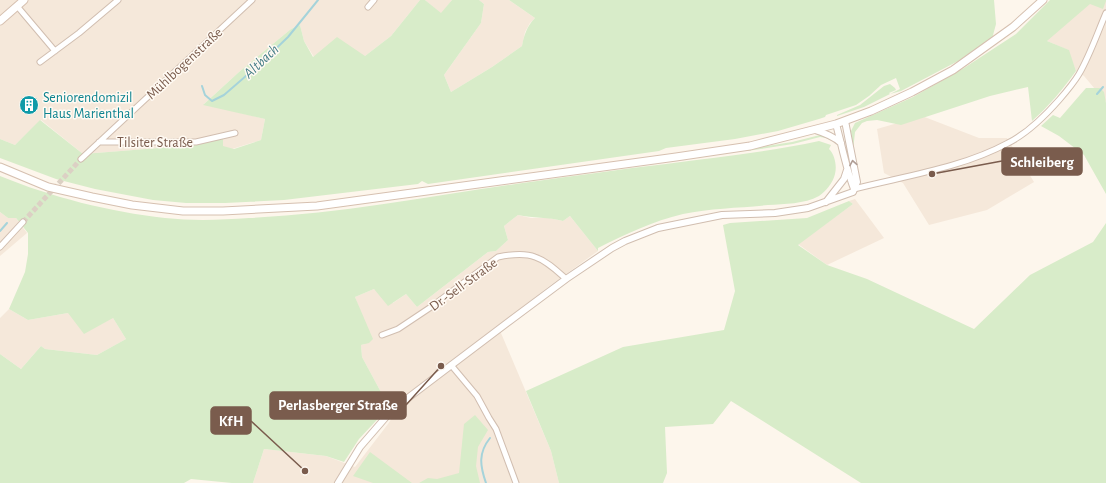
<svg xmlns="http://www.w3.org/2000/svg" width="1106" height="483" viewBox="0 0 1106 483" font-family="'Alegreya Sans',sans-serif">
	<style>
		.residential { fill: #f5e8da }
		.green { fill: #d8ecc9 }
		.lines { fill: none; stroke-linecap: round; stroke-linejoin: round }
		.stream { stroke: #a5d3da; stroke-width: 2 }
		.minor-tunnel { stroke: #dcd0c4; stroke-width: 5; stroke-dasharray: 5 2.5; stroke-linecap: butt }
		.minor-casing { stroke: #d1beb0; stroke-width: 7 }
		.tertiary-casing { stroke: #d1beb0; stroke-width: 8 }
		.secondary-casing { stroke: #d6c0b0; stroke-width: 9 }
		.minor { stroke: #fff; stroke-width: 5 }
		.tertiary { stroke: #fff; stroke-width: 6 }
		.secondary { stroke: #fff; stroke-width: 7 }
		.oneway { stroke: #af9d94 }
		.labels { text-anchor: middle; stroke-width: 3; stroke-linejoin: round; paint-order: stroke }
		.street-label { font-size: 14px; fill: #7a5c4d; stroke: #fffaf3 }
		.culture-label { font-size: 14px; fill: #0d838f; stroke: #fffaf3; text-anchor: start }
		.water-label { font-size: 15px; font-style: italic; fill: #437c86; stroke: #fffaf3 }
		.leader { fill: none; stroke: #7a5c4d; stroke-width: 1.5 }
		.callout-dot { fill: #7a5c4d; stroke: #fffaf3; stroke-width: 1.5 }
		.callout { fill: #7a5c4d; stroke: #7a5c4d; stroke-width: 1.5 }
		.callout-label { font-size: 15px; text-anchor: middle; font-weight: bold; fill: #fff }
	</style>
	<rect width="100%" height="100%" fill="#fdf6ec"/>
	<!-- residential -->
	<path class="residential" d="M0,0H420L391,36L365,56L314,57L304,41L300,25L291,29L239,72L204,104L265,119L261,140L232,149L223,147V139L197,145L83,154L41,120L15,145L0,139Z
		M425,0H452L441,14Z
		M479,0H509L535,18L530,23L525,32L522,46L492,67L451,92L444,75L481,23L484,4Z
		M1076,0H1106V102L1084,76L1076,71L1068,50L1047,41Z
		M922,116L979,138H1007L1034,182L987,210L929,225L903,183L884,173L877,129Z
		M855,199L884,238L827,265L798,244L853,204L849,201Z
		M0,212L8,218H16L27,233L0,256Z
		M518,215L531,218H549L563,221L570,216L598,251L548,287L498,326L551,451L559,483H253L264,449L326,456L355,467L388,424L395,413L389,407L362,357L361,345L365,344L362,316L355,297L374,289L393,303L406,294L417,307L488,252L496,251L508,240L504,226Z
		M9,309L28,320L68,313L113,318L126,339L97,355L45,349L41,346L21,369L0,354V318Z"/>
	<!-- green -->
	<path class="green" d="M420,0H425L441,13L452,0H479L484,4L481,23L444,75L451,92L492,67L522,46C524,35 527,26 535,18L509,0H505H994L996,24L992,39L960,60L901,91L890,94L864,107L837,116V115L860,105L884,86L890,84L895,88L896,90L889,93L890,94L900,89L896,78L881,85L869,96L856,105L826,115L825,117L819,119L778,131L735,139L666,148L659,151L428,184L422,181L418,184L284,200L225,203H186L153,200L95,189L56,179L0,158V139L15,145L40,120L83,154L197,145L223,138V146L234,149L261,140L265,119L203,105L239,72L291,29L300,25L304,41L313,57L337,37L365,56L391,36Z
		M1050,0H1106V1L1103,9L1090,4L1047,41L1069,50L1076,71C1063,89 1049,106 1032,121L1028,87L990,96L901,125L877,120L867,121L862,123L855,132L853,151L851,131L855,123L913,97L964,68L1016,34Z
		M1086,88H1100L1104,92L1106,103V194L1084,155L1059,136L1041,126L1053,115L1060,118Z
		M820,135L833,140L838,144L826,138L820,137L793,144L747,151V149L792,142Z
		M819,141L831,145L829,149C835,155 837,166 835,174C833,183 826,191 819,196C804,204 785,204 768,205C740,208 711,208 683,214C653,221 626,234 598,248V251L570,216L563,221C548,217 533,218 518,215L504,226L508,240L496,251L488,252L417,307L406,294L388,306L374,289L355,297L373,339L369,343L361,345L362,357L389,407L359,439L344,462L326,456L264,449L253,483H232L191,479L184,483H0V354L21,369L41,346L45,349L97,355L126,339L113,318L84,334L68,313L28,320L9,309L25,272L28,254V233L16,218H8L0,212V176C51,197 110,212 165,218C193,221 221,220 249,218C343,214 436,195 530,182C575,176 621,169 666,164C717,157 769,152 819,141Z
		M849,201L853,204L798,245L827,265L867,279L974,329L1030,275L1093,242L1106,223V483H861L731,401L713,424L665,427L667,473L663,483H559L551,451L526,391L623,347L724,330L735,291L723,225L730,223L807,218Z
		M475,415L488,430L478,447L476,466L480,483H419L428,478L437,479L459,473L464,424Z
		M370,452L412,483H373L353,476Z"/>
	<g class="lines">
		<!-- stream -->
		<path class="stream" d="M202,86L205,95L212,101L224,95L262,62L288,37L318,0
			M1097,94L1103,87
			M0,231L7,223
			M486,483C480,466 478,453 490,438"/>
		<!-- minor-tunnel -->
		<path class="minor-tunnel" d="M23,222L81,159"/>
		<!-- minor casing -->
		<g class="minor-casing">
			<path id="minor" d="M17,6L55,51
				M368,7L374,0
				M40,62L79,33L118,0
				M99,142H196L235,133
				M81,159L252,0
				M854,189C905,176 962,168 1008,143C1028,133 1044,117 1059,100C1066,92 1073,84 1079,74C1090,55 1097,34 1106,13
				M0,247L23,222
				M382,335L398,329L431,307L498,257C508,255 525,253 535,257C547,261 557,271 566,279
				M451,365L477,396L489,418L496,429L516,483"/>
		</g>
		<!-- tertiary casing -->
		<g class="tertiary-casing">
			<path id="tertiary" d="M836,124C842,146 846,168 854,189
				M815,130C825,133 833,136 841,143
				M826,202L844,179L847,170
				M338,483L360,447L392,410L511,320L566,279L612,248L625,241L658,228L722,215L775,213L808,208L853,192L857,182L845,121"/>
		</g>
		<!-- secondary casing -->
		<g class="secondary-casing">
			<path id="secondary" d="M0,21L24,0
				M0,167L48,187L92,197L132,205L183,211H223L317,206L676,157L750,146L836,124L871,111L912,92L953,70L1013,27L1043,0"/>
		</g>
		<!-- minor -->
		<use href="#minor" class="minor"/>
		<!-- tertiary -->
		<use href="#tertiary" class="tertiary"/>
		<!-- secondary -->
		<use href="#secondary" class="secondary"/>
	</g>
	<!-- one-way arrows -->
	<defs><path id="oneway-chevron" d="M-2-3.5L2.5 0L-2 3.5" fill="none" stroke-width="1.6" stroke-linecap="round" stroke-linejoin="round"/></defs>
	<use class="oneway" href="#oneway-chevron" transform="translate(853 163) rotate(-100)"/>
	<!-- icons -->
	<defs>
		<g id="building-disc" transform="scale(1)"><circle r="9.5" fill="#0f9aa8" stroke="#fffaf3"/><path d="M-4-6H4V6H1V3H-1V6H-4ZM-2.5-4.3h1.7v1.8h-1.7ZM.8-4.3h1.7v1.8H.8ZM-2.5-1h1.7V.8h-1.7ZM.8-1h1.7V.8H.8Z" fill="#fff"/></g>
	</defs>
	<g fill-rule="evenodd">
		<use href="#building-disc" x="29" y="105"/>
	</g>
	<g class="labels">
		<!-- street labels -->
		<g class="street-label">
			<text transform="translate(184 63) rotate(-43)" y="5">Mühlbogenstraße</text>
			<text x="155" y="147">Tilsiter Straße</text>
			<text transform="translate(463 284) rotate(-36)" y="5">Dr.-Sell-Straße</text>
		</g>
		<!-- culture labels -->
		<g class="culture-label">
			<text x="43" y="102">Seniorendomizil<tspan x="43" dy="16">Haus Marienthal</tspan></text>
		</g>
		<!-- water labels -->
		<g class="water-label">
			<text transform="translate(261 61) rotate(-43)" y="5">Altbach</text>
		</g>
	</g>
	<!-- callouts -->
	<path class="leader" d="M932 174L1002 161M441 366L406 405M305 471L251 421"/>
	<g class="callout-dot">
		<circle cx="932" cy="174" r="4"/>
		<circle cx="441" cy="366" r="4"/>
		<circle cx="305" cy="471" r="4"/>
	</g>
	<g class="callout">
		<rect x="1002" y="148" width="80" height="27" rx="4"/>
		<rect x="270" y="392" width="136" height="27" rx="4"/>
		<rect x="211" y="407" width="40" height="27" rx="4"/>
	</g>
	<g class="callout-label">
		<text x="1042" y="167">Schleiberg</text>
		<text x="338" y="410">Perlasberger Straße</text>
		<text x="231" y="426">KfH</text>
	</g>
</svg>
